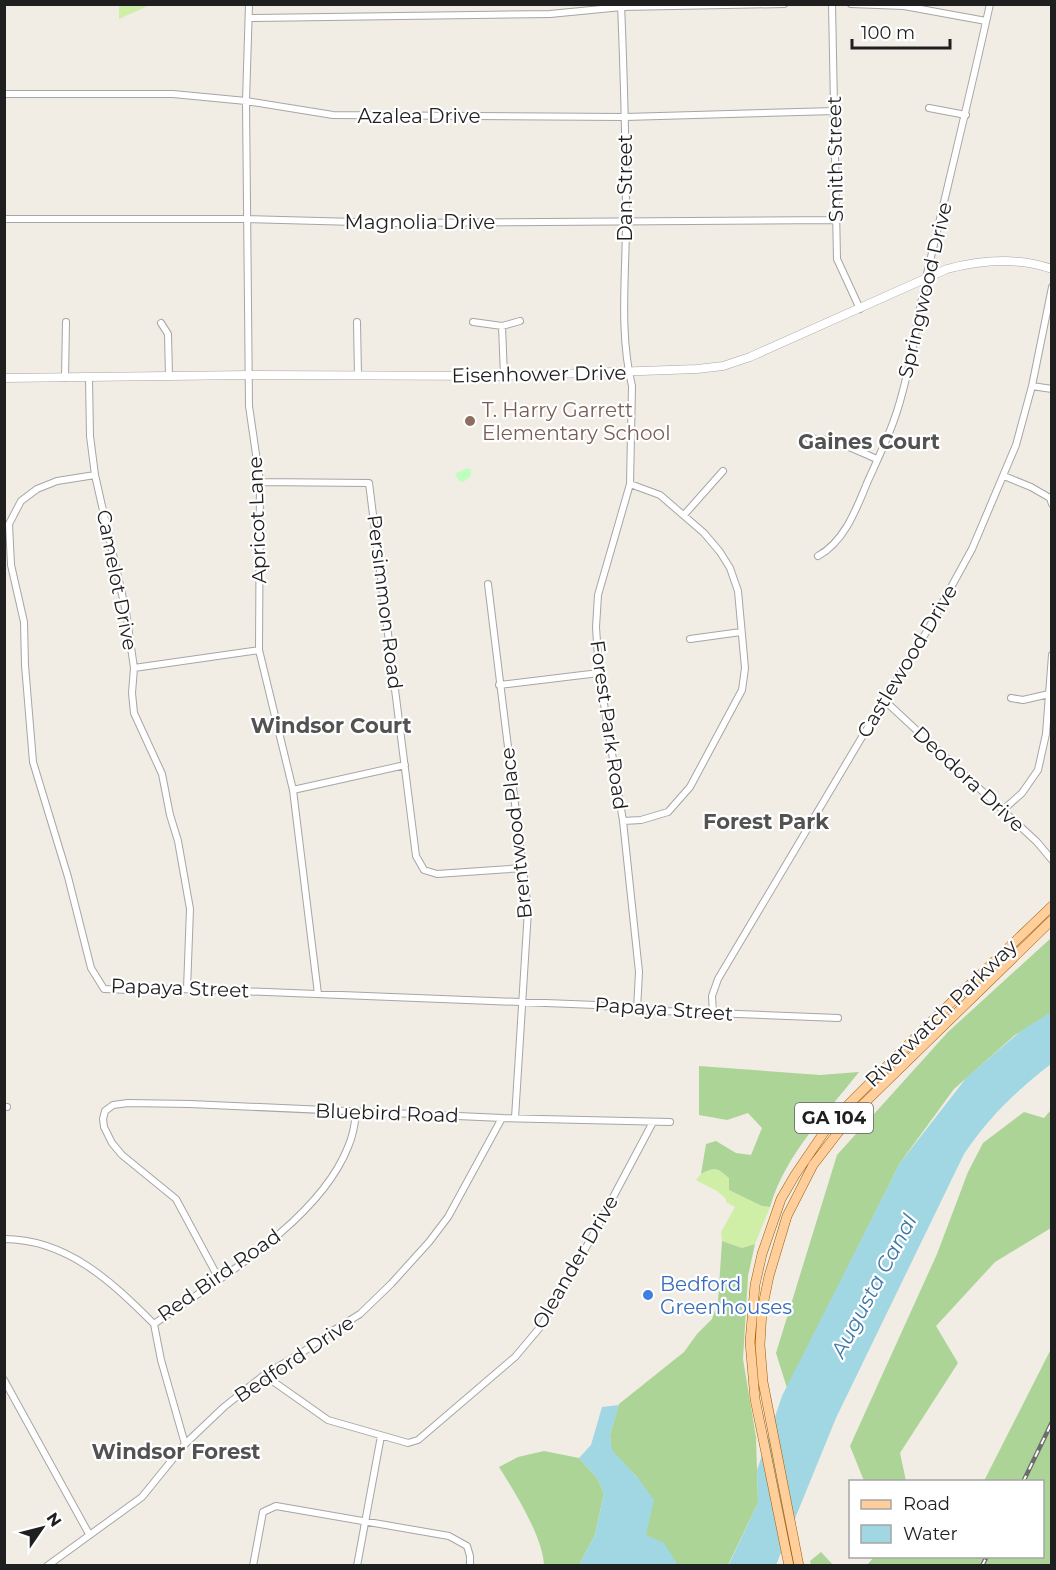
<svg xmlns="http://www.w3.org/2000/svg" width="1056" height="1570" viewBox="0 0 1056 1570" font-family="Montserrat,sans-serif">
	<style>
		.grass { fill: #cfefa6 }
		.forest { fill: #acd496 }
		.park { fill: #befebf }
		.water { fill: #a1d7e2 }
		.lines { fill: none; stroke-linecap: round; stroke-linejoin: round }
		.minor-casing { stroke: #a6a6a6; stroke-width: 8 }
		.tertiary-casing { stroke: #a6a6a6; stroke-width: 9 }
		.primary-casing { stroke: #9a5d00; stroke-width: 10 }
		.minor { stroke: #fff; stroke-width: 6 }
		.tertiary { stroke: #fff; stroke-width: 8 }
		.primary { stroke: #ffce9b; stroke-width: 9 }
		.rail-casing { stroke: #6d6d6d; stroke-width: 4.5 }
		.rail { stroke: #fff; stroke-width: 2; stroke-dasharray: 7; stroke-linecap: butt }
		.education-dot { fill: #8d6e63; stroke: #fff; stroke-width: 2 }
		.shop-dot { fill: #3f7fe0; stroke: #fff; stroke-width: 2 }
		.labels { text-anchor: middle; stroke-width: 4.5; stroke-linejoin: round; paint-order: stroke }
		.shield { fill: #fff; stroke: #626262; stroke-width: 1.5 }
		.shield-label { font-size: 18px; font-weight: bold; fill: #1f1f1f }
		.street-label { font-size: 20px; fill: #1f1f1f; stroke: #fff }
		.education-label { font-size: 20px; fill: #785e54; stroke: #fff; text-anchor: start }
		.shop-label { font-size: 20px; fill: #366cbe; stroke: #fff; text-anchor: start }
		.neighbourhood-label { font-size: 21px; font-weight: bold; fill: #525252; stroke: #fff }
		.water-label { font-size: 21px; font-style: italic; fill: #3e79a7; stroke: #fff }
	</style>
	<rect width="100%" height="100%" fill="#f1ece4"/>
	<!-- grass -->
	<path class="grass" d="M119,5V4L150,5L119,19Z
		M708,1170C718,1169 723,1171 729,1178V1190L762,1206L770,1207L755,1244L742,1248L722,1241L721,1232L735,1207L726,1202V1199L717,1191L696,1180L701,1174Z"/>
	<!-- forest -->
	<path class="forest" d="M1051,938V1013L1015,1035L954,1089L900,1163L787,1388L776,1353L837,1155L948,1032Z
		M699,1066L820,1075L859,1072C826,1114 785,1155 770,1207L762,1206L729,1190V1178C718,1169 716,1166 701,1174L706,1144L716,1141L736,1153L751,1155L762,1128L748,1113L727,1120L699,1115Z
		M1051,1110V1228L995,1262L936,1326L958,1363L900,1453L906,1481H864L850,1446L937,1254L968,1172L983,1143L1024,1112L1044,1118Z
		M722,1241L742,1248L755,1244L748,1276L743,1359L756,1437L758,1503L728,1565H675L676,1562L646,1535L638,1478L611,1450L610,1435L619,1404L684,1352L697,1334L712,1319L718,1302Z
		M1051,1349V1565H867L875,1556H1042V1482L984,1481Z
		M544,1451L579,1458L597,1478L604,1493L595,1535L579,1565H544C543,1537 514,1491 499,1467L518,1457Z
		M821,1552L833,1565H811L810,1561Z"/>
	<!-- park -->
	<path class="park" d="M467,468L471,470V476L463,482L459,481L455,474Z"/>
	<!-- water -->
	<path class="water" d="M1051,1012V1064C1016,1091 989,1117 964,1154L836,1418L776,1565L728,1566L758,1503L757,1470L782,1396L900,1163L967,1077L1021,1031Z
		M619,1405L610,1435L612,1450L638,1478L654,1500L646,1535L664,1543L676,1562L675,1565H579L595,1535L604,1493L597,1478L579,1458L591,1445L602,1407Z"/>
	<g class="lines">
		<!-- minor casing -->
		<g class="minor-casing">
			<path id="minor" d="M249,4L246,101L249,406L260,482L259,650L293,790L318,994
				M621,4C624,77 626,149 626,221C626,275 619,333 632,386L630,484L598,595L596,627L599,673L623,821L639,972L637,1010
				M832,4L837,259L860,309
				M851,4L904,6L986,21
				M249,18L550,14L622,7L784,4
				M4,94H173L246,101L333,115L625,117L835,111
				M929,108L966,115
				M4,219H247L393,223L836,220
				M357,322L358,376
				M473,322L502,326L520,321
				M161,323L168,334L169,376
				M502,326L504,376
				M65,378L66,322
				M89,378L90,436L95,475L126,612L134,668L132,693L134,713L162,774L170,815L178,841L190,909L187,989
				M1032,386L1052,389
				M809,439C833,437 855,450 877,459
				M95,475L57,481L37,489L21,501L9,524L11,565L24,622L25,665L33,762L68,877L91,968L104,989L131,990L187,989L596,1005L637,1010L838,1018
				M1004,476L1031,487L1050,498L1052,504
				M260,482L369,483L416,856L424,870L437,874L523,868
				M684,515L723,471
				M818,556C844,542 856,510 867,483C880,454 894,426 902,394C913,355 918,314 927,274C948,184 970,95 990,4
				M488,584L528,910L515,1118
				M690,639L741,632
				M134,668L259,650
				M499,685L599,673
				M1011,698L1023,700L1049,694
				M884,700L1037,842L1052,860
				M293,790L405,765
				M1003,810L1022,793L1038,770L1046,734L1052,655
				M623,821L641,820L668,812L690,787L742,690L745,668L738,591L730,568L720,552L704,533L660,495L630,484
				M713,1013L712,996L718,979L884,700L927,631L972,549L1016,445L1032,386L1052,287
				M4,1107H7
				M4,1239C67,1239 112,1282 154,1324
				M219,1279L176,1199L122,1155L112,1143L104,1127L103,1119L105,1111L113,1105L128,1103L190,1104L502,1118L670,1122
				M154,1324C217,1280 319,1221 348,1147C353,1136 355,1124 356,1112
				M154,1324L161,1360L185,1444
				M264,1375L328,1420L408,1443L418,1440L515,1357L542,1325L593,1235L653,1122
				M4,1380L89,1534
				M47,1566L142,1497L185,1444L224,1407L264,1375L303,1352L331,1332L360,1314L391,1284L429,1242L448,1217L502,1118
				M253,1566L263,1512L276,1506L449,1536L467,1546L470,1556V1566
				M357,1566L381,1436"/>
		</g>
		<!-- tertiary casing -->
		<g class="tertiary-casing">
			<path id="tertiary" d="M4,378L250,375L504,376L697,369L723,366L750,357L947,269C981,260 1018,257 1052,269"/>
		</g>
		<!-- primary casing -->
		<g class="primary-casing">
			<path id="primary" d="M789,1566L755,1399L750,1342L755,1285L762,1254L781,1199L795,1175L831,1122L930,1023L1052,906
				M799,1566L763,1382L760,1345L762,1310L769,1276L787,1216L813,1165L850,1117L1052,920"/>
		</g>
		<!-- minor -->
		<use href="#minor" class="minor"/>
		<!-- tertiary -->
		<use href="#tertiary" class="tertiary"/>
		<!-- primary -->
		<use href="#primary" class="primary"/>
		<!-- rail casing -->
		<g class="rail-casing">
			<path id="rail" d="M1023,1482L1052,1422
				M982,1566L987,1556"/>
		</g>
		<!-- rail -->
		<use href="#rail" class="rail"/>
	</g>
	<!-- markers -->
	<circle class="education-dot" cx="470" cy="421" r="6"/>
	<circle class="shop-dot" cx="648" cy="1295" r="6"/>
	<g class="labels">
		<!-- shield labels -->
		<rect class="shield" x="795" y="1103" width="78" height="30" rx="4.5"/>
		<g class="shield-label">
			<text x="834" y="1124">GA 104</text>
		</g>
		<!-- street labels -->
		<g class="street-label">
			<text x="419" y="123">Azalea Drive</text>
			<text transform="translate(835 159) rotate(-91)" y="7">Smith Street</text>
			<text transform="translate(625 188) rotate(-90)" y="7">Dan Street</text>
			<text x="420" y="229">Magnolia Drive</text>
			<text transform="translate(925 290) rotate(-77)" y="7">Springwood Drive</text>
			<text transform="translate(539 374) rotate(-1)" y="7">Eisenhower Drive</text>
			<text transform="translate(257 520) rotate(-92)" y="7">Apricot Lane</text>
			<text transform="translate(117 580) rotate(79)" y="7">Camelot Drive</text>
			<text transform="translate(385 602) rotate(83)" y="7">Persimmon Road</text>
			<text transform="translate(907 661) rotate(-59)" y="7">Castlewood Drive</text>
			<text transform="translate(609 725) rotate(82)" y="7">Forest Park Road</text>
			<text transform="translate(969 779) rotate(43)" y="7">Deodora Drive</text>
			<text transform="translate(516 833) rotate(-96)" y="7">Brentwood Place</text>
			<text transform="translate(180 988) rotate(2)" y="7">Papaya Street</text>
			<text transform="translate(664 1009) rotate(4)" y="7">Papaya Street</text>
			<text transform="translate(941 1013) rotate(-44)" y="7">Riverwatch Parkway</text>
			<text transform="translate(387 1113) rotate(2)" y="7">Bluebird Road</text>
			<text transform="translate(575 1262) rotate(-60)" y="7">Oleander Drive</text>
			<text transform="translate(219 1275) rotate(-35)" y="7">Red Bird Road</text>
			<text transform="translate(294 1359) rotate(-34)" y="7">Bedford Drive</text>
		</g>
		<!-- education labels -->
		<g class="education-label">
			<text x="482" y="417">T. Harry Garrett<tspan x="482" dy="23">Elementary School</tspan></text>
		</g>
		<!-- shop labels -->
		<g class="shop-label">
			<text x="660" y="1291">Bedford<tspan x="660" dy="23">Greenhouses</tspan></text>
		</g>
		<!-- neighbourhood labels -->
		<g class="neighbourhood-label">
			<text x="869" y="449">Gaines Court</text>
			<text x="331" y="733">Windsor Court</text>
			<text x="766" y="829">Forest Park</text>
			<text x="176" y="1459">Windsor Forest</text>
		</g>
		<!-- water labels -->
		<g class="water-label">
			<text transform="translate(874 1286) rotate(-62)" y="7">Augusta Canal</text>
		</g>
	</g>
	<!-- border -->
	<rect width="1056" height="1570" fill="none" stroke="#1f1f1f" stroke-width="12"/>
	<!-- legend -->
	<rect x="849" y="1480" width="195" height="78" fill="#ffffff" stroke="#a5a5a5" stroke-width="1.5"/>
	<rect x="861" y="1500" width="30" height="9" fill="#ffce9b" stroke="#a5a5a5" stroke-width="1.5"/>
	<text x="903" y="1510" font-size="18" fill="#1f1f1f">Road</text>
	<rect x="861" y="1525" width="30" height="18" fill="#a1d7e2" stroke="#a5a5a5" stroke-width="1.5"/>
	<text x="903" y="1540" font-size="18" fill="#1f1f1f">Water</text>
	<!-- north arrow -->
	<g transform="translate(42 1528) rotate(55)" stroke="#ffffff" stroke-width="4.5" paint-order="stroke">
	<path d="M0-4.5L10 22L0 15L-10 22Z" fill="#1f1f1f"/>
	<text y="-9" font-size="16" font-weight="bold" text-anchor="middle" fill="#1f1f1f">N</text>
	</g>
	<!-- scale -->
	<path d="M852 39v9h98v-9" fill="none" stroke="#1f1f1f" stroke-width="3"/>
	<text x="861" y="39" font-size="18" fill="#1f1f1f" stroke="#ffffff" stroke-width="4.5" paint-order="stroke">100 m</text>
</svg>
